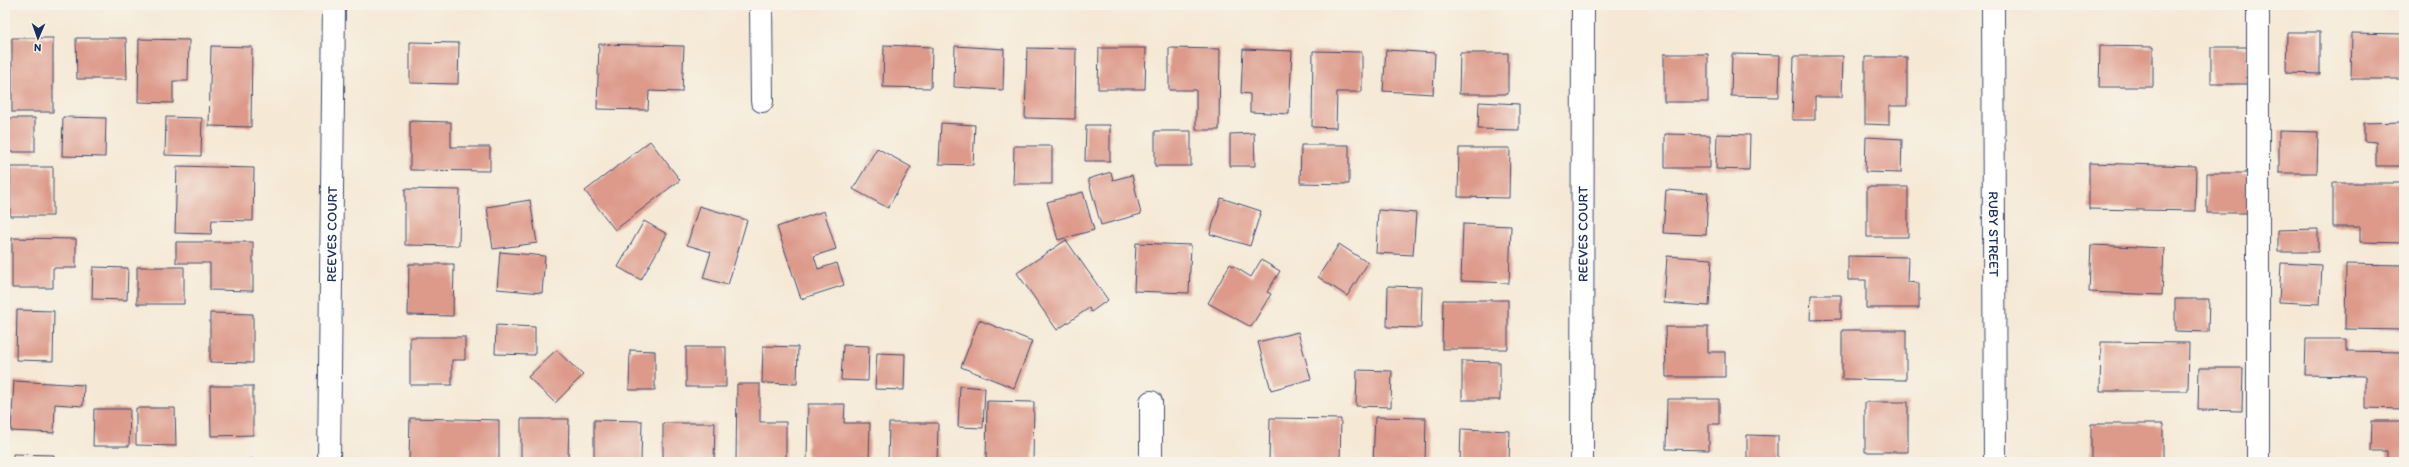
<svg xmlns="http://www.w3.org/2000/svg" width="2409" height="467" viewBox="0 0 2409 467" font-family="Itim,sans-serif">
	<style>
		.building { fill: #dd9a8a }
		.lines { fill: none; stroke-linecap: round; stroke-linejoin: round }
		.minor-casing { stroke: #3c4b70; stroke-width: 24 }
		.minor { stroke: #fff; stroke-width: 22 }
		.labels { text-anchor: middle; stroke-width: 4; stroke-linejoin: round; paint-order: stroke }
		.street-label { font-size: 14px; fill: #1b2f5e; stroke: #f7f3e8 }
	</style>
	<rect width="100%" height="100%" fill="#f7f3e8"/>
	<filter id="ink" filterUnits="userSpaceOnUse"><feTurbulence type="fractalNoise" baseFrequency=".025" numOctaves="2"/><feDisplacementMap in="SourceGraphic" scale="8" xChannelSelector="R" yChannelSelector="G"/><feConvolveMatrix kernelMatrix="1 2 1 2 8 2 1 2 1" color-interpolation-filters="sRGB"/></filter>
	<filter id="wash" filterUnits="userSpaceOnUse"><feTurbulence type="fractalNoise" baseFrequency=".012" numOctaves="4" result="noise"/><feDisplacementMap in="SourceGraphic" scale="16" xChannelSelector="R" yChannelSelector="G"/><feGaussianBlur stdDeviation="0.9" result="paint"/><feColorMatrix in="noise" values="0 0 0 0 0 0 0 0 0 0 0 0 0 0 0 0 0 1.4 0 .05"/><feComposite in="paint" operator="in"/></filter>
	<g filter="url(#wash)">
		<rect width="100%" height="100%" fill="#f5e9d5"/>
		<g id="blocks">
			<!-- building -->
			<path class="building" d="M2287,32H2320V74L2286,73Z
				M2352,33L2404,34V79H2351Z
				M12,38H53V112H12Z
				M76,38H126L127,79H77Z
				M139,39L189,40L188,81H173V103L138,102Z
				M410,42L459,43L458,84L410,83Z
				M599,44L684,46L682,92L649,91L648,110L597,109Z
				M884,45L932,47L931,88L883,87Z
				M211,46L252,47L251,127L209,126Z
				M955,46L1004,49L1003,90L954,87Z
				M2100,46L2153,47V87H2099Z
				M2211,47H2248L2247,84H2211Z
				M1027,48L1076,49L1075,119L1025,118Z
				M1099,48H1146L1145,89H1098Z
				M1169,48L1220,49L1219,130H1196V90H1169Z
				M1243,49L1292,51L1289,114L1250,112V94L1241,93Z
				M1386,50L1435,53L1433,94L1383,91Z
				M1313,51L1362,52V92H1337L1336,128L1312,127Z
				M1460,53H1508V94H1459Z
				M1664,54H1708V102H1664Z
				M1732,54L1780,55L1779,97L1731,96Z
				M1794,56H1843L1842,97H1815V120H1792Z
				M1865,57H1907V106H1889V125L1865,124Z
				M1479,102L1519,104V130L1478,129Z
				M63,117L106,118L105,157L62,156Z
				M166,117L202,118L201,156L165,155Z
				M5,118H35V152H5Z
				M410,121L451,122V147H490V171L410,170Z
				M2404,122V166H2376V142L2364,141V123Z
				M941,123L975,125L973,165L939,164Z
				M1086,125H1110V161H1085Z
				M1155,131H1191V166H1155Z
				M2279,131L2318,132L2317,173H2279Z
				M1254,133L1255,166H1230V134Z
				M1665,134L1710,135V168H1665Z
				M1717,134L1750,135L1749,170L1716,169Z
				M1866,137L1902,139L1901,173L1865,172Z
				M650,141L680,180L615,230L585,191Z
				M1301,145H1349V184L1300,183Z
				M1014,146H1052V184H1013Z
				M877,148L911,167L888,208L853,189Z
				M1459,148H1510L1509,198L1458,197Z
				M2089,163L2196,166L2195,211L2089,209Z
				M177,166L254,168L253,221L212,220L211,234L175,233Z
				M10,167H53V216H10Z
				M1111,172L1113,180L1132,175L1141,214L1101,225L1088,179Z
				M2207,173H2250L2249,213H2207Z
				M2333,183H2401V211H2404V243L2360,242V227H2333Z
				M1867,187H1908V237H1867Z
				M405,189L460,190L459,246L405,245Z
				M1666,190L1708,193L1706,235L1663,233Z
				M1083,192L1094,230L1058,240L1047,202Z
				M1221,198L1261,211L1250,246L1210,234Z
				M530,200L537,243L493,249L487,207Z
				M699,206L747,220L728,285L703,278L711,252L687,245Z
				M1378,210L1416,213L1413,255L1376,253Z
				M824,211L836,249L814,256L818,269L837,263L844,285L801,299L777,227Z
				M644,221L667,234L641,280L618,267Z
				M1463,224L1511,226L1509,283L1461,281Z
				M2318,229V252H2278V230Z
				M12,238L76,239V268H53V288H12Z
				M1066,240L1108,300L1091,312L1089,308L1057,330L1017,273Z
				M176,242H253V291L210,290V263H176Z
				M1136,243L1191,245L1189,293L1134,291Z
				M1339,244L1368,263L1347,296L1318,277Z
				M2091,245L2164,248L2162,295L2089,292Z
				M500,252L545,256L542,293L497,289Z
				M1667,256L1712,259L1709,306L1664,303Z
				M1848,256L1908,257L1907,282L1919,283V308H1866V280H1848Z
				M1261,260L1280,271L1267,292L1271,294L1251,327L1208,303L1230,264L1251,277Z
				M2281,263L2322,265L2320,304L2279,302Z
				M409,264H454L453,316L408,315Z
				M2346,264L2404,265V330L2345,329Z
				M93,267L128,268L127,300L92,299Z
				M137,267H184V304H137Z
				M1388,286L1422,287L1421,328L1387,327Z
				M1811,295H1841V319L1810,320Z
				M2175,299H2209L2208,332L2175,331Z
				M1443,300H1508V349H1442Z
				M17,310L54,311L53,361L16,360Z
				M210,313L253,314V363L210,362Z
				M979,320L1032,341L1014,388L961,367Z
				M496,325L535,327V355L495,354Z
				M1665,327H1708V352H1725V377H1666Z
				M1842,330H1906V380L1842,379Z
				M1298,332L1311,379L1271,390L1258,342Z
				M410,337H465V360H452V385H410Z
				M2306,339H2347V351L2404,352V409L2365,408V376L2305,375Z
				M2101,342L2189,343L2188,391H2100Z
				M843,345L869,346L868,381L841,380Z
				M763,346L798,347L797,384L762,383Z
				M686,347H726V387H686Z
				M556,350L583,375L555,403L528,377Z
				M630,350L655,351V390H629Z
				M877,353L905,354L904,390L875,389Z
				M1462,361L1500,362V400H1462Z
				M2199,368H2243L2242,411L2198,410Z
				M1357,370L1392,371L1391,407L1356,406Z
				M14,381L84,385L83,406L55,404L54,433L11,431Z
				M737,384H760V422H786V462H736Z
				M210,386H253V435L211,436Z
				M960,386L985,388L983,428L958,427Z
				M1667,399H1719V424H1709V450L1666,449Z
				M987,401L1034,402L1033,462H986Z
				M1865,402H1908V452H1865Z
				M808,404H845L844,423H870L869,462H807Z
				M136,408H175L176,446L136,445Z
				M94,409H130L129,446H93Z
				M1375,417L1426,418L1425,462H1373Z
				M410,418L499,420V462L409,461Z
				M1270,418L1341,419L1340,462H1269Z
				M521,419H569L568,461H521Z
				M594,420L642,421L641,462H594Z
				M2372,421H2404V462H2387V451H2371Z
				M663,423H715L714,462H663Z
				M889,423H938L937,462H888Z
				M2091,424H2163V462H2091Z
				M1461,429L1510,431L1509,462H1460Z
				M1747,435L1778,436V461L1747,460Z
				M13,454L54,455L53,462H13Z
				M253,459V462H226V461Z"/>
		</g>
	</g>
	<g filter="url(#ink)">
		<use href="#blocks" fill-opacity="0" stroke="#3c4b70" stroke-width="1"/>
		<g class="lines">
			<!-- minor casing -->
			<g class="minor-casing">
				<g id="minor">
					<path d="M761,5L762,101"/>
					<path id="s1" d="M1993,5L1995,462"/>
					<path d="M1151,402V462"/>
					<path id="s2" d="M329,462L334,5"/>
					<path id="s3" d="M1582,462L1583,5"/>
					<path d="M2258,462V5"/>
				</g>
			</g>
			<!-- minor -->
			<use href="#minor" class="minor"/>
		</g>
	</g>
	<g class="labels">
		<!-- street labels -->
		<g class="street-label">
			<text dy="5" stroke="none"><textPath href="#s3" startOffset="228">REEVES COURT</textPath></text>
			<text dy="5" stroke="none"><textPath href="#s2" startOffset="228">REEVES COURT</textPath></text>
			<text dy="5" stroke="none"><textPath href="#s1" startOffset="229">RUBY STREET</textPath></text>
		</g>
	</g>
	<!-- margin -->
	<rect width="2409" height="467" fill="none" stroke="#f7f3e8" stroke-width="20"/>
	<!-- north arrow -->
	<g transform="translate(38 38) rotate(182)" stroke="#f7f3e8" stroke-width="3" paint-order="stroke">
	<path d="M0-3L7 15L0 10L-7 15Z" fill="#1b2f5e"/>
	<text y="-6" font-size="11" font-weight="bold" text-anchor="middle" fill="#1b2f5e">N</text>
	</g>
</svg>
